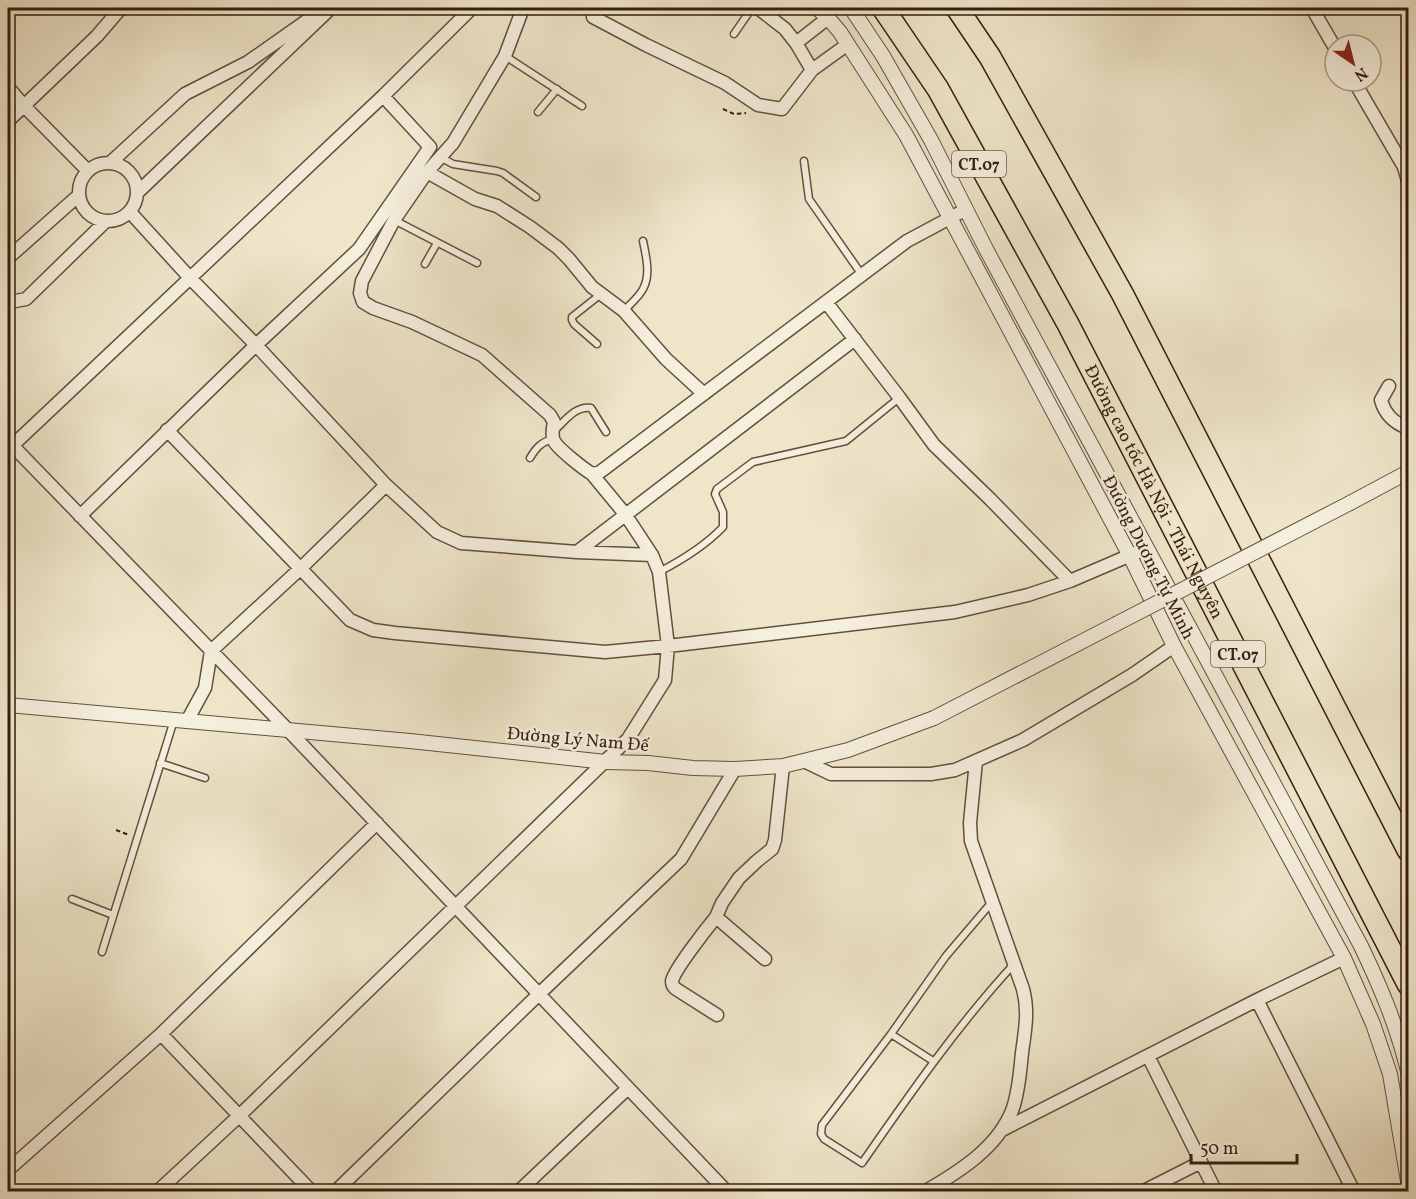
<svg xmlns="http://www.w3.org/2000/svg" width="1416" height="1199" viewBox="0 0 1416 1199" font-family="Vollkorn,serif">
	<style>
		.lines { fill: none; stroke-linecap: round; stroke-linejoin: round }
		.service-casing { stroke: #644f3e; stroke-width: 9 }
		.minor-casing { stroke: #644f3e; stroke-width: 15 }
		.tertiary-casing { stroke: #644f3e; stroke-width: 16 }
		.motorway-casing { stroke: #361d0f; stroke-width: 24 }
		.path { stroke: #361d0f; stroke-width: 2; stroke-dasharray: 4.5 3; stroke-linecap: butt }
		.service { stroke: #f5efdd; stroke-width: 6 }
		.minor { stroke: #f5efdd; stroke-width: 12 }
		.tertiary { stroke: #f5efdd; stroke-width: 14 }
		.motorway { stroke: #efe6ca; stroke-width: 21 }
		.tertiary-bridge-casing { stroke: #644f3e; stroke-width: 16; stroke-linecap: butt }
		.tertiary-bridge { stroke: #f5efdd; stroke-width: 14 }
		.labels { text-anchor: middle; stroke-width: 5; stroke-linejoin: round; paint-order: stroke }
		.shield { fill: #f5efdd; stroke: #6f5c4d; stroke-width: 1.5 }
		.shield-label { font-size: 16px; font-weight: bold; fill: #361d0f }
		.street-label { font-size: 18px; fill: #361d0f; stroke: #f5efdd }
	</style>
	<rect width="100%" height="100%" fill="#efe6ca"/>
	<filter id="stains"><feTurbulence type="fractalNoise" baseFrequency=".00333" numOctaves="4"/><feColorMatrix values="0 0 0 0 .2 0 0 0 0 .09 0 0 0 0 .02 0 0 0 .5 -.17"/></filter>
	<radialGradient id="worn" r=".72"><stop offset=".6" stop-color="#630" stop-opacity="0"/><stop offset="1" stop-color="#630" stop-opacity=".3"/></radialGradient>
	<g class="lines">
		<!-- service casing -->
		<g class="service-casing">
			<path id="service" d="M734,34L752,8
				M505,56L582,106
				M538,112L557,89
				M440,157L453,164L497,171L503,173L536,197
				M804,161L809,199L862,275
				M394,220L477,263
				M425,264L437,243
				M624,311C630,304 639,297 643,289C651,275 646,256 643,241
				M597,344L574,324L572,320V317L601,294
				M554,431C565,421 576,405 591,408L606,432
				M530,458C536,448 541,442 553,439
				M659,572C682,560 705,546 723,527V512L715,494L717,489L753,462L846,441L899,398
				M160,763L205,778
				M72,899L113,915
				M102,952L174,720
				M891,1034L822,1125L821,1134L824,1139L862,1163C910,1094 957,1026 1014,964
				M933,1061L891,1034L946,956L992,902"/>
		</g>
		<!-- minor casing -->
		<g class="minor-casing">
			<path id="minor" d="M523,8L505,56L453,143L427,172L394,220L362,281L360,293L363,302L373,308L412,322L482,355L550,415L554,422C553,428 551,435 554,441C558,449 584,469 592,474L600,472L907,241L965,210
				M758,8L785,29L796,43L812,70
				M1312,8L1335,48
				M593,17L646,45L725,83L758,105L782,109L812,70L848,44
				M796,43L828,18
				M1354,81L1404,167L1408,181
				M8,87L24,106L88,171
				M8,121L97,36L121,8
				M110,163L185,94L248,62L315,15
				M79 192a29 29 0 1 1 58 0a29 29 0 1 1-58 0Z
				M427,172L475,199L497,206L530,227L558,248L569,259L592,287L624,311L666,359L704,394
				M137,193L331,8
				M130,212L190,278L256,345L386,485L437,532L461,543L577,552L652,555
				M8,258L79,195
				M8,298L10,302L26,299L106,221
				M826,302L899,397L934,445L990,499L1070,581
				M1389,386L1381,400C1385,415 1394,423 1408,428
				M167,430L350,620L373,630L395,633L605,652L668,646L955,612L1028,595L1070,581L1147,548
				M8,441L288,730L727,1192
				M12,446L383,96L472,8
				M80,516L256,345L359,249L430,147L383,96
				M577,552L855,339
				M187,721L205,688L211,651L301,568L386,485
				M804,761L831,774H931L955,770L1023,740L1132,675L1174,646
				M716,917C707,928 674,970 672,981C672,986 673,986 676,989L717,1015
				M765,959L716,917L722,903L739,878L757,861L772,849L775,840L783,766
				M1257,1000L1354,1192
				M161,1034L312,1192
				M1148,1056L1216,1192
				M1002,1130L1257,1000L1344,958
				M8,1170L161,1034L377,823
				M157,1192L239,1116L628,739L665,680L668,646L659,572L652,555L625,514L592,474
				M335,1192L539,994L681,859L735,769
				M518,1192L628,1088
				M924,1192C959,1172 999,1147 1013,1108C1019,1090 1020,1072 1022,1053C1025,1030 1029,1012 1023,989L971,841L970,823L976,761
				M1142,1192L1201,1162"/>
		</g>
		<!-- tertiary casing -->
		<g class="tertiary-casing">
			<path id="tertiary" d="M817,8L828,18L840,32L906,135L1130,556L1174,646L1344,958L1373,1024L1390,1074L1408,1181
				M851,8L883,56L931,140L986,249L1361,946C1381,988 1397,1026 1408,1071
				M1350,503L1408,472
				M8,705L410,741L606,762L648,763L693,768L735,769L783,766L848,750L934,718L1116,624"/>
		</g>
		<!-- motorway casing -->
		<g class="motorway-casing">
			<g id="motorway">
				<path id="s1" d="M883,8L938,89L1068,324L1408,984"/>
				<path d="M957,8L990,57L1123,295L1408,850"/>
			</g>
		</g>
		<!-- path -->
		<path class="path" d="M723,109L734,114L746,113
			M116,830L129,835"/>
		<!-- service -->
		<use href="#service" class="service"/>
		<!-- minor -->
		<use href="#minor" class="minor"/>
		<!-- tertiary -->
		<use href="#tertiary" class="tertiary"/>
		<!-- motorway -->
		<use href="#motorway" class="motorway"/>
		<!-- tertiary-bridge casing -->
		<g class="tertiary-bridge-casing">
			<path id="tertiary-bridge" d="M1116,624L1350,503"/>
		</g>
		<!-- tertiary-bridge -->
		<use href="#tertiary-bridge" class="tertiary-bridge"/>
	</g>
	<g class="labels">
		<!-- shield labels -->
		<g class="shield">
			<rect x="952" y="151" width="54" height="26" rx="4.5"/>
			<rect x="1211" y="641" width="54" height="26" rx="4.5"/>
		</g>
		<g class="shield-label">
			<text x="979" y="170">CT.07</text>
			<text x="1238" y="660">CT.07</text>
		</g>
		<!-- street labels -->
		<g class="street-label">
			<text dy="6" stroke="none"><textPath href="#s1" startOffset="555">Đường cao tốc Hà Nội - Thái Nguyên</textPath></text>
			<text transform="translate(1149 557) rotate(63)" y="6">Đường Dương Tự Minh</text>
			<text transform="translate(578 739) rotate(5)" y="6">Đường Lý Nam Đế</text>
		</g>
	</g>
	<!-- margin -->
	<rect width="1416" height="1199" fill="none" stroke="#efe6ca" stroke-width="30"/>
	<rect x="9" y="9" width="1398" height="1181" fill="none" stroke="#361d0f" stroke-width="3"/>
	<rect x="15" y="15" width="1386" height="1169" fill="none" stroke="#361d0f" stroke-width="1.5"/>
	<!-- north arrow -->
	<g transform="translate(1353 63) rotate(145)"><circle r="28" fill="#f5efdd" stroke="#a99b8b" stroke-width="1.5"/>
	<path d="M0-4.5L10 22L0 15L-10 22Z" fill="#8f2418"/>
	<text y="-9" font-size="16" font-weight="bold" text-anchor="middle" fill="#361d0f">N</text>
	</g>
	<!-- scale -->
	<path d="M1191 1154v9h106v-9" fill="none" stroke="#361d0f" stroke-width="3"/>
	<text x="1200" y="1154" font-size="18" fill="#361d0f" stroke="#f5efdd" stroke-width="4.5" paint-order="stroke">50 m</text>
	<rect width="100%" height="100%" filter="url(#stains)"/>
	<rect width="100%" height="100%" fill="url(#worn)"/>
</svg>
